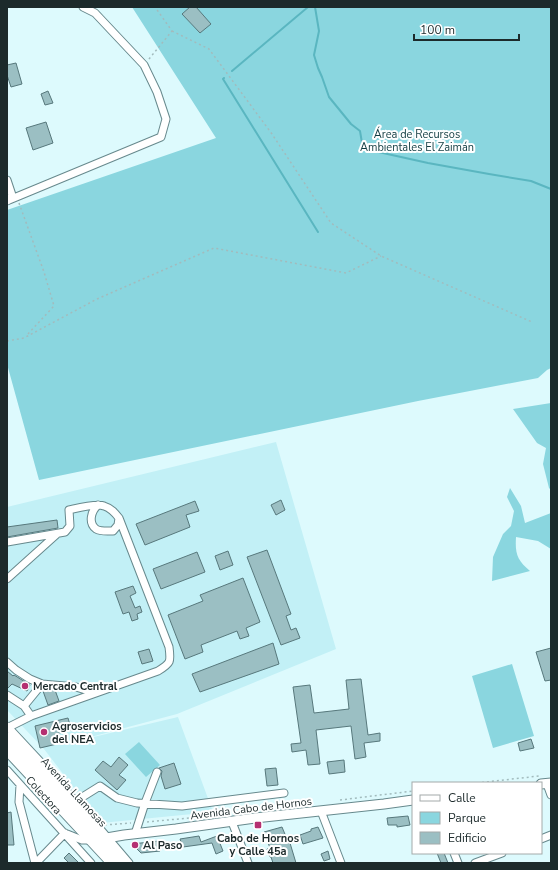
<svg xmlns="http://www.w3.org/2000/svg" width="558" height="870" viewBox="0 0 558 870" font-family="'Nunito Sans',sans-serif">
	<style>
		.built { fill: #c2f0f6 }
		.green { fill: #8ad6df }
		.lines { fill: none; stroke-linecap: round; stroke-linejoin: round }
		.stream { stroke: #5ab6c0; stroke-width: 2 }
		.building { fill: #9bbfc3; stroke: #57787c }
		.minor-casing { stroke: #67898d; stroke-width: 9 }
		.major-casing { stroke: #67898d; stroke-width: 11 }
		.highway-casing { stroke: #67898d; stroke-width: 12 }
		.path { stroke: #a2bbbd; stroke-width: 1.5; stroke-dasharray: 2 3; stroke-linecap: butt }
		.minor { stroke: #fff; stroke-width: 7 }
		.major { stroke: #fff; stroke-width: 9 }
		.highway { stroke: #fff; stroke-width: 10 }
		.poi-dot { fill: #b52f71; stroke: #fff; stroke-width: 1.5 }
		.labels { text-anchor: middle; stroke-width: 4; stroke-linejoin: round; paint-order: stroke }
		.park-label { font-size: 11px; fill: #113c41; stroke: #fff }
		.poi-label { font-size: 11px; font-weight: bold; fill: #1c2a2b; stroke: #fff; text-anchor: start }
		.street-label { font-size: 11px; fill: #1c2a2b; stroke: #fff }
	</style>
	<rect width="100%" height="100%" fill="#ddfafd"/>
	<!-- built -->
	<path class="built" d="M276,442L336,649L177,714L68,743L178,717L213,812L101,823L44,749L7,710V507Z"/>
	<!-- green -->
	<path class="green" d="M132,7H551V368L547,370L538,378L418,401L39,480L7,364V210L216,138Z
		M551,403V490L549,488L543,464L546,448L537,443L513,409Z
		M510,488L521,506L525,523L551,513V549L538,541L516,537C515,554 517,560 530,571L492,581L493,557L503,534L511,526L514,511L507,497Z
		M512,664L534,736L493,748L472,676Z
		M139,742L160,765L146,777L125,754Z"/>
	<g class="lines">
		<!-- stream -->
		<path class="stream" d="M315,7L319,31L314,55L318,68L322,77L329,97L351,124L360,131L362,143L374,151L428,163L489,174L531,181L551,189
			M232,71L308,7
			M224,78L223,79L318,232"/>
	</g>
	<!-- building -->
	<path class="building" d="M190,7H196L211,24L200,33L182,14Z
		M16,63L22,84L11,87L7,75V65Z
		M48,91L53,103L45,105L41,94Z
		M46,122L53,143L33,150L26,128Z
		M281,500L285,510L276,515L271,505Z
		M195,501L199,511L186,515L190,527L145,545L136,524Z
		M57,520L58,528L7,537V527Z
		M267,550L291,614L286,616L291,630L296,628L300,638L281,645L247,557Z
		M228,551L233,565L220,570L215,556Z
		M197,552L205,572L161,589L153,569Z
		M243,578L260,622L246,628L249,636L240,639L237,631L201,645L203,652L185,659L168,615L203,601L200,595Z
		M133,586L136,593L130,596L135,608L140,606L142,612L137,614L138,619L132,621L129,612L123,614L115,592Z
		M273,643L279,664L200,692L192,674Z
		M551,648V680L545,681L536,652Z
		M149,649L153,661L142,664L138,652Z
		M7,671L13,676L14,675L30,685L27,691L12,684L7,689Z
		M361,679L368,735L380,733V741L364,743L366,757L355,759L351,726L316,730L320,764L308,765L306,750L292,752L291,744L301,743L293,687L310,685L314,713L349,709L346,680Z
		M48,690H55L59,701L48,705L43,691Z
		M68,718L70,725L76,723L77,729L55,734L57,744L40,748L35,726Z
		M531,739L534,748L520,751L518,743Z
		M119,757L128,765L119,775L126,780L117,790L95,770L103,761L111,767Z
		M344,760L345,772L329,774L327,762Z
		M174,763L181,784L165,789L161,776L162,771L159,768Z
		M276,768L278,785L267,786L265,769Z
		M11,812L14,845H7V813Z
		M408,816L410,825L397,827V825H388L387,818Z
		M282,827L289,844L290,843L296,863H273L271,857H270L267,849L270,848L264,832Z
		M318,827L323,838L303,844L300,835L311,831V829Z
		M199,836L201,842L217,836L223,851L216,854L212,843L183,847L180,839Z
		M159,841L160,851L141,853L132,844Z
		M328,851L330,859L324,861L321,854Z
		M69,853L79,863H69L64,858Z
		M437,853H444L448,863H441Z"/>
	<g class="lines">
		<!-- minor casing -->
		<g class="minor-casing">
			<path id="minor" d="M7,180L12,195L9,200L7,201
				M9,200L161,137L166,119L157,92L144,65L95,13L83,7
				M7,542L65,532L70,526L69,510C78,508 97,503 104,506C111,508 115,513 119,518L118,525L113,531C108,531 101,532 96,529C88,523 91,511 98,505
				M7,579L57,534
				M7,662L16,670L30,679L42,684L76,687L95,693
				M7,695L24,706L31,716
				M24,706L42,684
				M7,726L48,770L101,830L129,863
				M9,727L31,716L158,671C171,663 171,662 169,647L119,518
				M7,770L91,863
				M547,784L551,795
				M20,785L19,802L35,863
				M76,801L100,786L117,798L137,803L182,806L284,793
				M321,811L341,863
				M232,822L248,863
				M67,834L82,840H91
				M135,834L145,803L157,772
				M541,839L551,835
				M454,853L458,863
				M36,863L65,833
				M475,863L502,853"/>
		</g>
		<!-- major casing -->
		<g class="major-casing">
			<path id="major" d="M541,784L551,783
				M95,840L124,835L176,829L255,818L384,804L413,800"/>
		</g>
		<!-- highway casing -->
		<g class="highway-casing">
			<path id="highway" d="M7,737L101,839L122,863
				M7,750L112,863"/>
		</g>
		<!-- path -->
		<path class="path" d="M172,31L209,49L272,134L331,223L381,256L532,322
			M149,59L172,31L155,7
			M19,203L44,272L54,306L26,336
			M7,341L24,338L97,299L214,248L346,273L381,256
			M477,783L539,776
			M340,800L413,791
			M147,822L199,817
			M105,825L131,823"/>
		<!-- minor -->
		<use href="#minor" class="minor"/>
		<!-- major -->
		<use href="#major" class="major"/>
		<!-- highway -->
		<use href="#highway" class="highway"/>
	</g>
	<!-- markers -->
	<g class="poi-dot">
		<circle cx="25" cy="686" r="4"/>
		<circle cx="44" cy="732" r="4"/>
		<rect x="254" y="821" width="8" height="8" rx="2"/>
		<circle cx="135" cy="845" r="4"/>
	</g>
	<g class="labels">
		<!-- park labels -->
		<g class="park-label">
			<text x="417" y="138">Área de Recursos<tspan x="417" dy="13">Ambientales El Zaimán</tspan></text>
		</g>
		<!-- poi labels -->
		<g class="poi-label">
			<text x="33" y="690">Mercado Central</text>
			<text x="52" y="730">Agroservicios<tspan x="52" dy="13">del NEA</tspan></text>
			<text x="258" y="842" text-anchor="middle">Cabo de Hornos<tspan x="258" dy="13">y Calle 45a</tspan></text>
			<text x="143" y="849">Al Paso</text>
		</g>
		<!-- street labels -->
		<g class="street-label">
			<text transform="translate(74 792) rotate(47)" y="4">Avenida Llamosas</text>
			<text transform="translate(44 795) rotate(48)" y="4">Colectora</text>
			<text transform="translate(251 808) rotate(-7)" y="4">Avenida Cabo de Hornos</text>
		</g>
	</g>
	<!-- border -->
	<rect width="558" height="870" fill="none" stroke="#1c2a2b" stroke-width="16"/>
	<!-- legend -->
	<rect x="412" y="782" width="130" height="72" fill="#ffffff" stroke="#a4aaaa"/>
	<rect x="420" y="795" width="20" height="6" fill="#ffffff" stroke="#a4aaaa"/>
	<text x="448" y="802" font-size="12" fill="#1c2a2b">Calle</text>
	<rect x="420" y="812" width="20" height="12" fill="#8ad6df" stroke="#a4aaaa"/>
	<text x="448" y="822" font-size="12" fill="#1c2a2b">Parque</text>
	<rect x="420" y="832" width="20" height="12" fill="#9bbfc3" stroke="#a4aaaa"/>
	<text x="448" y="842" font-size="12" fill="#1c2a2b">Edificio</text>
	<!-- scale -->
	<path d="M414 34v6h105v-6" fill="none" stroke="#1c2a2b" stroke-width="2"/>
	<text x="420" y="34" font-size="12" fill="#1c2a2b" stroke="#ffffff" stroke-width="3" paint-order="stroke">100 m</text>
</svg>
